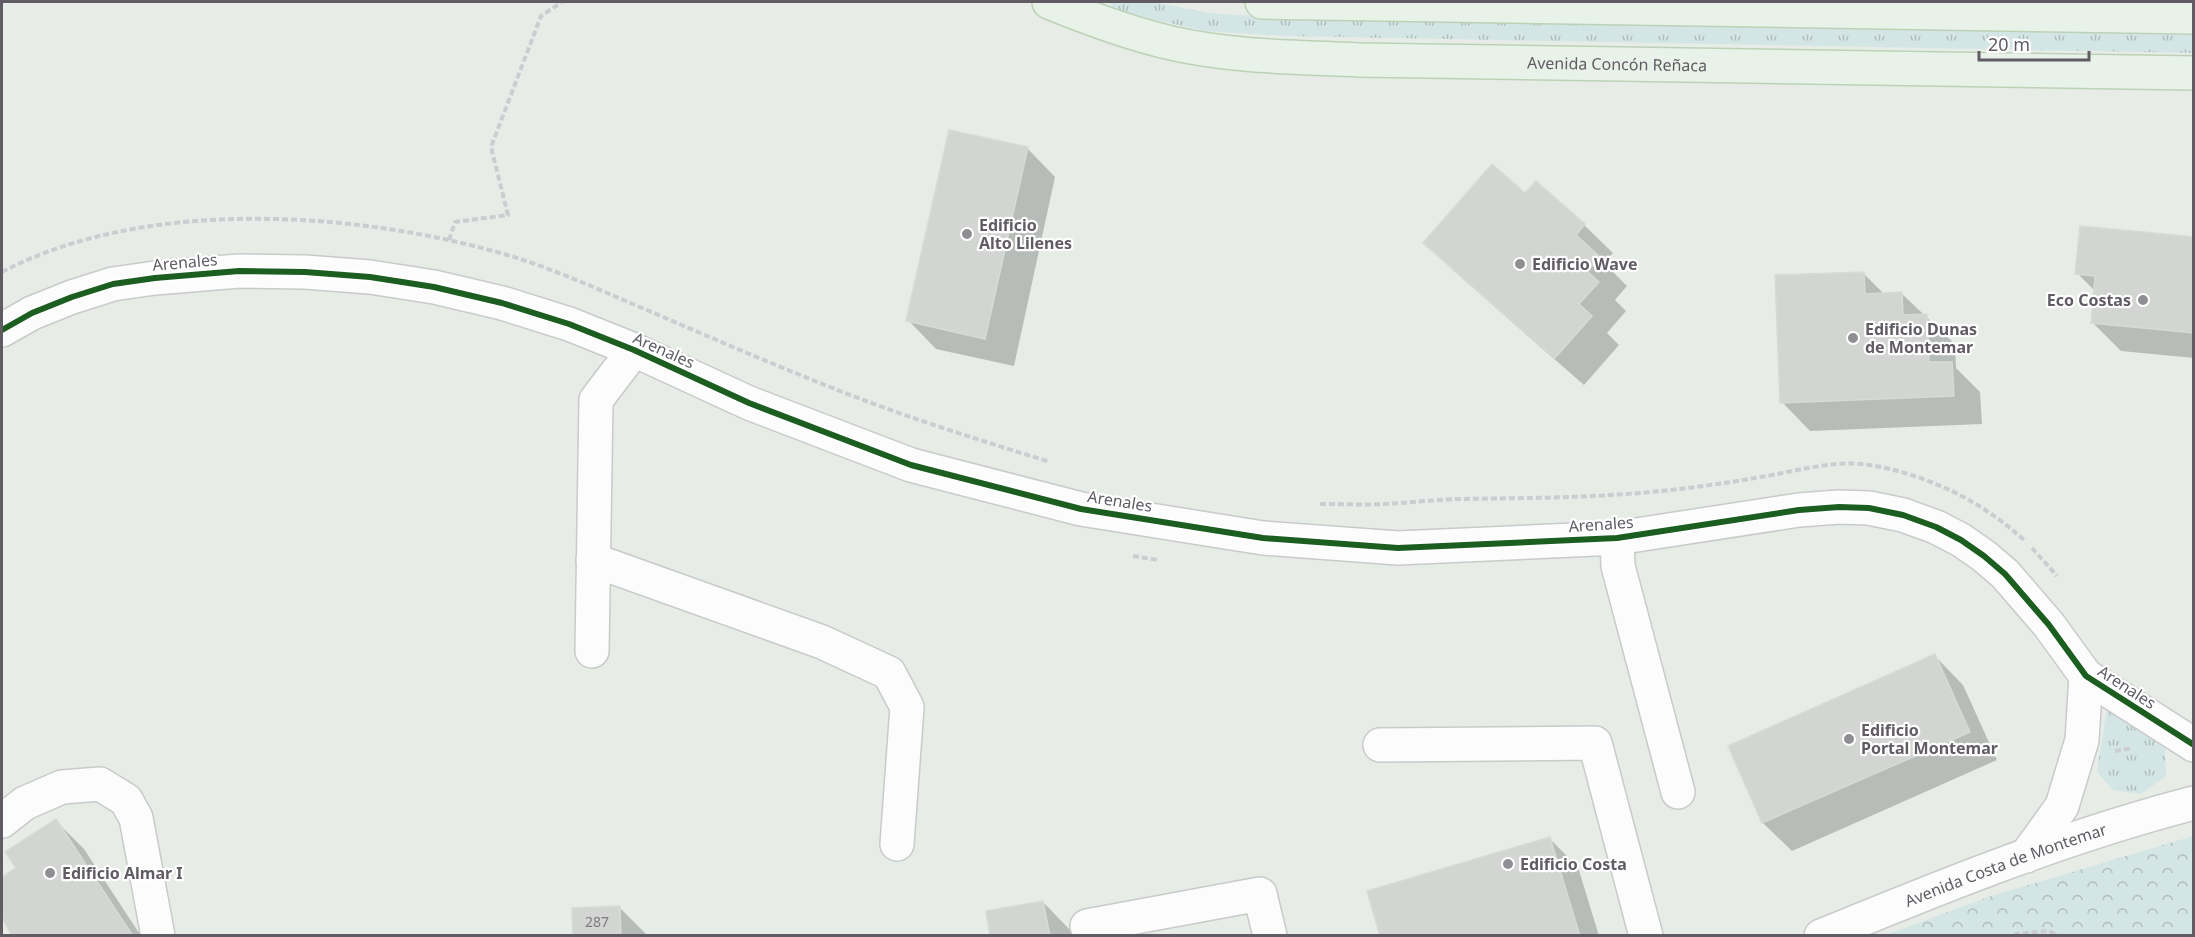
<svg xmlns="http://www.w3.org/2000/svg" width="2195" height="937" viewBox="0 0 2195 937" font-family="'Noto Sans',sans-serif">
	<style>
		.grass { fill: url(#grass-tufts) }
		.park { fill: url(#park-crowns) }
		.shadow { fill: #0003 }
		.building { fill: #d2d5d2; stroke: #d6dbd6; stroke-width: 1.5 }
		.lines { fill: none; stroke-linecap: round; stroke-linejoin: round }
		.minor-casing { stroke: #c9caca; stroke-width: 36 }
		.major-casing { stroke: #bcd2b6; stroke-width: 36 }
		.path { stroke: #cbcdd0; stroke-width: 4; stroke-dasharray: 6 3; stroke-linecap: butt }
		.minor { stroke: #fbfcfb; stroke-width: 33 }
		.major { stroke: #e9f2e8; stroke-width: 33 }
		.cycleway-casing { stroke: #fff; stroke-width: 10 }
		.cycleway { stroke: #1b5e20; stroke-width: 6 }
		.poi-dot { fill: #908e92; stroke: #fff; stroke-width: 2 }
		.labels { text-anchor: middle; stroke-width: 4.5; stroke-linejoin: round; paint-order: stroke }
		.number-label { font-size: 14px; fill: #7e7b80 }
		.street-label { font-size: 16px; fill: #615c64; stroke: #fff }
		.poi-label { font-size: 16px; font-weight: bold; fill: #615c64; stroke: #fff; text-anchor: start }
	</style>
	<defs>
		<pattern id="grass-tufts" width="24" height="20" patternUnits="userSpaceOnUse" patternTransform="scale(1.5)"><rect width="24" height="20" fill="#d3e6e5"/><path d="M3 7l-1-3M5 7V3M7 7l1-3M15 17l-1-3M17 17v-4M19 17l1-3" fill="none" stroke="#afbebd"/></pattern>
		<pattern id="park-crowns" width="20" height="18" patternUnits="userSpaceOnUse" patternTransform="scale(1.5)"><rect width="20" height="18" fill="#d3e6e5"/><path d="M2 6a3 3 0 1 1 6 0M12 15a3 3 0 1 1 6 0" fill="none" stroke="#afbebd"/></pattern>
	</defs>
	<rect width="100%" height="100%" fill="#e7ece7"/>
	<!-- grass -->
	<path class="grass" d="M1110,2H1154L1208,13L1286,18L2193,35L2194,53L1286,36L1206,31L1114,11Z
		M2107,708L2165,745L2166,776L2141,794L2113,790L2097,772Z"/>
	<!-- park -->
	<path class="park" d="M2193,836V935H1886L1988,897Z"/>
	<!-- shadow -->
	<path class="shadow" d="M1027,148L1055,177L1014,366L936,349L908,320Z
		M1536,183L1584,225L1613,253L1604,263L1627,286L1615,300L1626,311L1607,333L1619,345L1584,385L1454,271L1425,243L1526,195Z
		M2194,239V358L2121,351L2093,323L2096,292L2077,273Z
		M1863,273L1884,294H1902L1955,344L1956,368L1980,392L1982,424L1810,431L1782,402Z
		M1935,656L1963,685L1997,760L1792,851L1763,823L1730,746Z
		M56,821L84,849L141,936H14L2,916V879L18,868Z
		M1550,839L1578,867L1599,936H1382Z
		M1043,902L1071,931L1072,936H992Z
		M620,908L648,936H575Z"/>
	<!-- building -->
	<path class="building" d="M949,130L1028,147L985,339L906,321Z
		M1492,164L1525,193L1536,181L1585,224L1576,235L1600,257L1587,271L1599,282L1579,304L1592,316L1555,358L1423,243Z
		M2080,226L2194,237V333L2091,323L2095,276L2075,274Z
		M1864,272L1865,294L1902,292L1903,315L1927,314L1929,362H1952L1954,396L1780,403L1775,275Z
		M1935,654L1970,732L1762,823L1728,746Z
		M56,819L133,936H12L2,918V877L16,868L5,852Z
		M1550,837L1580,936H1380L1367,891Z
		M1043,901L1050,936H990L986,911Z
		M620,906L621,936H573L572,908Z"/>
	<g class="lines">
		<!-- minor casing -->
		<g class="minor-casing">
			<g id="minor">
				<path d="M2,330L32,313L72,297L113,284L155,278L239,271L305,272L370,277L434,287L502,303L569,324L634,350L749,403L911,465L1081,509L1263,538L1398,548L1617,538L1799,510L1839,507L1869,508L1903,515L1936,527L1961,540L1984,556L2005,574L2049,625L2086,676L2194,745"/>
				<path d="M1617,538L1618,566L1678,792"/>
				<path d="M593,560L822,642L889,673L907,707L897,844"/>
				<path d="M592,651L596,400L634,350"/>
				<path d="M1380,745L1595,743L1646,936"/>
				<path d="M2,821L25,803L62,787L100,784L126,800L136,818L158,936"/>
				<path d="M2026,856L2062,806L2082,740L2086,676"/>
				<path d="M1087,926L1260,894L1270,936"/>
				<path id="s1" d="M1821,936C1943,886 2066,836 2194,803"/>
			</g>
		</g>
		<!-- major casing -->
		<g class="major-casing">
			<g id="major">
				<path id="s2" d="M1049,2C1088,18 1128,33 1171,43C1232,57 1296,57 1359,60L2194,73"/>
				<path d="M1262,2L2194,17"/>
			</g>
		</g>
		<!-- path -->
		<path class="path" d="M449,240L455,222L508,215L491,147L541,16L562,2
			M2,272C146,196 362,211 514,257C558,271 600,290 642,308C705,335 767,362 830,387C902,416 976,439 1050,462
			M1320,504C1341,504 1363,505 1384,504C1408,503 1432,500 1456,499C1531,498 1605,498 1679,489C1706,486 1733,482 1760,477C1800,471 1836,458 1876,466C1932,477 1983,502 2025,541
			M2032,548L2057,576
			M1133,556L1158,560
			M2115,751L2132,748
			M2017,936L2016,934L2049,931L2060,936"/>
		<!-- minor -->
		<use href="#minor" class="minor"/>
		<!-- major -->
		<use href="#major" class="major"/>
		<!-- cycleway casing -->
		<g class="cycleway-casing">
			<path id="cycleway" d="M2,330L32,313L72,297L113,284L155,278L239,271L305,272L370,277L434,287L502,303L569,324L634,350L749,403L911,465L1081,509L1263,538L1398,548L1617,538L1799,510L1839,507L1869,508L1903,515L1936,527L1961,540L1984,556L2005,574L2049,625L2086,676L2194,745"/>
		</g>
		<!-- cycleway -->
		<use href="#cycleway" class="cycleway"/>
	</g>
	<!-- markers -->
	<g class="poi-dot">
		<circle cx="967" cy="234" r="6"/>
		<circle cx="1520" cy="264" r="6"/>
		<circle cx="2143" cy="300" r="6"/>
		<circle cx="1853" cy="338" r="6"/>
		<circle cx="1849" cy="739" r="6"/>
		<circle cx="1508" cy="864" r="6"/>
		<circle cx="50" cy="873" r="6"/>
	</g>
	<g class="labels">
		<!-- number labels -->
		<g class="number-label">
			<text x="597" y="927">287</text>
		</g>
		<!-- street labels -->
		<g class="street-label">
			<text dy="6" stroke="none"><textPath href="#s2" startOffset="576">Avenida Concón Reñaca</textPath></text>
			<text transform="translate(185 262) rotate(-5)" y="6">Arenales</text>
			<text transform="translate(664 350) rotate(24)" y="6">Arenales</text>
			<text transform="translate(1120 501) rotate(9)" y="6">Arenales</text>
			<text transform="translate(1601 524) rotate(-4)" y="6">Arenales</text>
			<text transform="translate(2127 687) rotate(33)" y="6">Arenales</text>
			<text dy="6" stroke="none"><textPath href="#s1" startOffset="198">Avenida Costa de Montemar</textPath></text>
		</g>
		<!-- poi labels -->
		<g class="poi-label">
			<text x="979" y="231">Edificio<tspan x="979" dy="18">Alto Lilenes</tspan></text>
			<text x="1532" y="270">Edificio Wave</text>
			<text x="2131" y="306" text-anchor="end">Eco Costas</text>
			<text x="1865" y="335">Edificio Dunas<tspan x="1865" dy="18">de Montemar</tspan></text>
			<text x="1861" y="736">Edificio<tspan x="1861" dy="18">Portal Montemar</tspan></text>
			<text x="1520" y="870">Edificio Costa</text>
			<text x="62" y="879">Edificio Almar I</text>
		</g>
	</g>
	<!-- border -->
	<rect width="2195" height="937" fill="none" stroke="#615c64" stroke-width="6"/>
	<!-- scale -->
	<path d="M1979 51v9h110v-9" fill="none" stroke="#615c64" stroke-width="3"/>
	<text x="1988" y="51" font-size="18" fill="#615c64" stroke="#ffffff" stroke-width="4.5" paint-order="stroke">20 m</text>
</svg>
